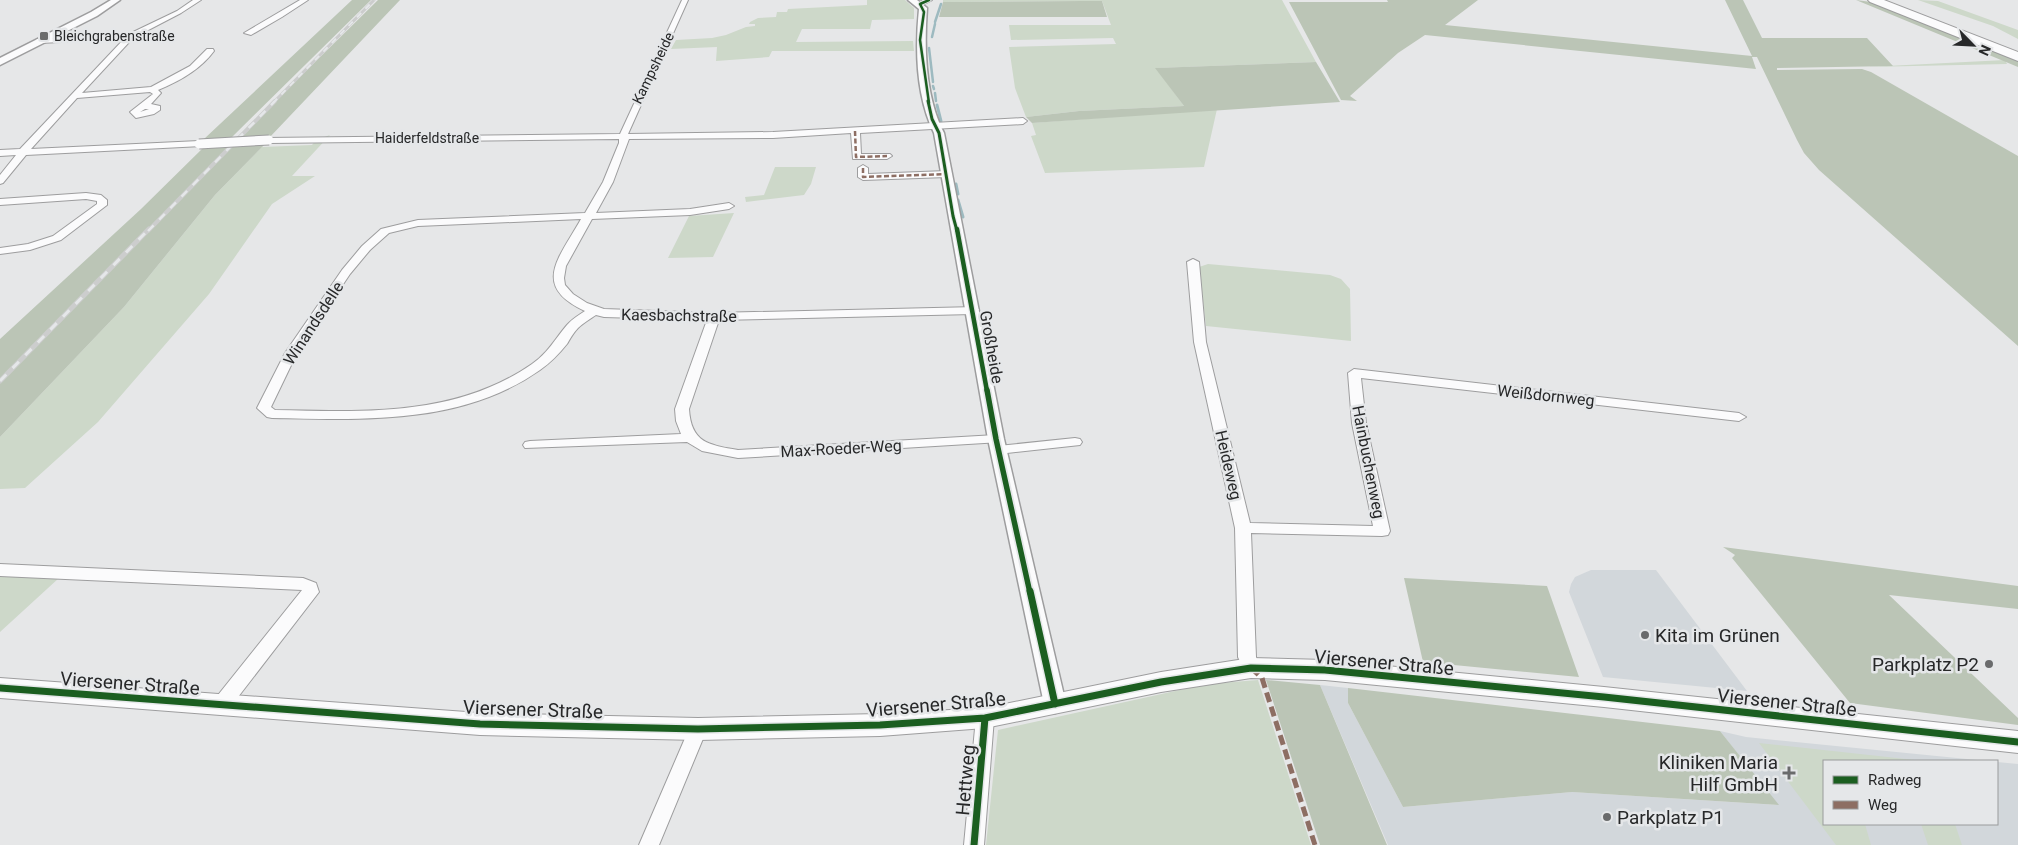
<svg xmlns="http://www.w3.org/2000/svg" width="2018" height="845" viewBox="0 0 2018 845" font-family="Roboto,sans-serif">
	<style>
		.built { fill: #d2d7db }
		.green { fill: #cdd8c9 }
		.forest { fill: #bbc5b6 }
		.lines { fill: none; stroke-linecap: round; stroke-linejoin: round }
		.stream-far1 { stroke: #9dbac0; stroke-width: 2.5 }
		.stream { stroke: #9dbac0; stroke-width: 3 }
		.minor-casing { stroke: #9d9d9e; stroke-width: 2 }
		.tertiary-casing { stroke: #9d9d9e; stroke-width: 3 }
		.secondary-casing { stroke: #9d9d9e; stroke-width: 2 }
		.motorway-casing { stroke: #9d9d9e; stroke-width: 2 }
		.minor { fill: #fbfbfc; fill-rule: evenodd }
		.tertiary { fill: #fbfbfc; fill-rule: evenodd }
		.secondary { fill: #fbfbfc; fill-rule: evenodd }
		.motorway { fill: #fbfbfc; fill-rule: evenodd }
		.rail-far2-casing { stroke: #cccdcd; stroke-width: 3 }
		.rail-far1-casing { stroke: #cccdcd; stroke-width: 4 }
		.rail-casing { stroke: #cccdcd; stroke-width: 5 }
		.rail-far2 { stroke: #e5e7e9; stroke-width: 2; stroke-dasharray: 6; stroke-linecap: butt }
		.rail-far1 { stroke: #e5e7e9; stroke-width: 2.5; stroke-dasharray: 8; stroke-linecap: butt }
		.rail { stroke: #e5e7e9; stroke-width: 3; stroke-dasharray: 9; stroke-linecap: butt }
		.minor-bridge-casing { stroke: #9d9d9e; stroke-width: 11; stroke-linecap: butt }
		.minor-bridge { stroke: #fbfbfc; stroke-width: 9 }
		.quiet-far1 { stroke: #8d6e63; stroke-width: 2.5; stroke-dasharray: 5 2.5; stroke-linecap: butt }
		.quiet { stroke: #8d6e63; stroke-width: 5; stroke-dasharray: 10 5; stroke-linecap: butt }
		.cycleway-far4-casing { stroke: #e5e7e9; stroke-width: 4.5 }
		.cycleway-far3-casing { stroke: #e5e7e9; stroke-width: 5 }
		.cycleway-far2-casing { stroke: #e5e7e9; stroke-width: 7 }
		.cycleway-far1-casing { stroke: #e5e7e9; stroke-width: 9 }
		.cycleway-casing { stroke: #e5e7e9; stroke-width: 10 }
		.cycleway-far4 { stroke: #1b5e20; stroke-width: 2.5 }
		.cycleway-far3 { stroke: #1b5e20; stroke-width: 3 }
		.cycleway-far2 { stroke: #1b5e20; stroke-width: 4.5 }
		.cycleway-far1 { stroke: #1b5e20; stroke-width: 5.5 }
		.cycleway { stroke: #1b5e20; stroke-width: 7 }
		.poi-dot { fill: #6a6b6c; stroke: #e5e7e9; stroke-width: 2 }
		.labels { text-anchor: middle; stroke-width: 5; stroke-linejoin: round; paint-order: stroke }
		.far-poi-label { font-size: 14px; fill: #272829; stroke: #e5e7e9; text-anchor: start }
		.far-street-label { font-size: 14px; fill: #272829; stroke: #e5e7e9 }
		.street-label { font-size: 16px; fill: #272829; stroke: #e5e7e9 }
		.near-poi-label { font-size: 19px; fill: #272829; stroke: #e5e7e9; text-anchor: start }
		.near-street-label { font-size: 19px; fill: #272829; stroke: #e5e7e9 }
	</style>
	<rect width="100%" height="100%" fill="#e6e7e8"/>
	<!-- built -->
	<path class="built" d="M1591,570H1656L1747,691L1603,677L1569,592L1571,584L1575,577Z
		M1320,685L1348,688V703L1403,807L1572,792L1778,805L1720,731L1746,737L1987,761H1824V824H1997V762L2018,764V845H1388Z"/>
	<!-- green -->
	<path class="green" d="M867,0H905L914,8V19L872,20L870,29H802L796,42L913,41L914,51H772L769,57L716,61L717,47L671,49L676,40L712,38L726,35L746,27L755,26V24H749L750,22L758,18L776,17L777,12H787L788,9L867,5Z
		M943,0H1282L1316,62L1156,68L1184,106L1079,111L1026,117L1015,88L1009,47L1116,44L1113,38L1011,40L1009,25H1111L1102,1L943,2Z
		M1918,0L1938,1L2018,30V39L1993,26Z
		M2005,60L2007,64L1867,67Z
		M1217,109L1204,167L1045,173L1031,136L1036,135L1032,123Z
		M330,135L292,176H315L272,204L209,294L98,422L25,488L0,489V437L124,307L215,195L262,147L312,145L316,140Z
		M775,167H816L811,184L804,195L746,202L745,197L764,195Z
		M734,213L713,257L668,258L689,216Z
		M1208,264L1330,275L1341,279L1350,289L1351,341L1206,326L1199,267Z
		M0,575L59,578L0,632Z
		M1258,680L1311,845H986L998,730L1207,684Z
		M1759,743L1924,761H1824V824H1865L1871,845H1836Z
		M1921,824H1955L1962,845H1928Z"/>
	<!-- forest -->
	<path class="forest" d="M352,0H371L231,138L204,139Z
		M378,0H400L269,138H238Z
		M1387,0H1478L1445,25L1752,56L1725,0H1743L1762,38H1867L1893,66L1777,68V70L1862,69L1871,72L2018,156V346L1819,170L1804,153L1797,140L1757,57H1752L1756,69L1425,35L1398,53L1350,96L1357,101L1341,100L1289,2H1388Z
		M1856,0L1871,2L2018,60V67Z
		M1083,1H1102L1107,17H939L943,2Z
		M1316,62L1340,102L1032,123L1026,117L1079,111L1184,106L1155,68Z
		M265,144L215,195L124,307L0,437V339L141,209L204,147Z
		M1723,547L2018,586V609L1889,595L2018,718V725L1850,703L1732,558L1735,555Z
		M1404,578L1547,586L1579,677L1423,662Z
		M1266,680L1320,685L1387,845H1320Z
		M1348,688L1720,731L1779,805L1572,792L1403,807L1348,703Z"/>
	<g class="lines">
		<!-- stream-far1 -->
		<path class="stream-far1" d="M935,22L941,4
			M932,37L935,24
			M929,48L933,82
			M933,86L934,89
			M935,93L936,101"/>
		<!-- stream -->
		<path class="stream" d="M937,105L941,121
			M956,184L958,194
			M958,200L963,217"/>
		<!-- minor casing -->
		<g class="minor-casing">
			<path id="minor" d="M193,0H201L181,13L133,38L82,93L151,87L190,66L207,49H213L214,51C201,69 178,82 158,90L161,93L151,104L160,106V110L154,114L136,118L130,112L153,94L150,92L77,98L31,149L199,141L202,142V146L26,155L3,183L0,184V175L16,155L0,156V150L20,149L124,39L40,43L36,41L37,39L129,34L177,11ZM145,109H149L140,112Z
				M300,0H308L282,17L251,35L244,33Z
				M682,0H688L628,134L773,132L1023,118L1027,121L1023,124L860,133L861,154H890L892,156L887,159H853L851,133L773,138L629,139L613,182L596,213L690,209L729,203L734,206L729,209L690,215L592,219L566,266L564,278L565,285L573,294L587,303L604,309L714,313L977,307L979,310L973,314L719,320L689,409C691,443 709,445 738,450L996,435L1001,436L1003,439L1001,442L738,458L702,451L687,442L525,448L523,445L525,442L530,441L681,434L676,421L675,409L707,320L604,317L596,315C590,319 583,323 578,328C573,333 570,339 567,344C559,354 550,363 540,370C462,425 363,420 272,418L267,417L257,408L285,353L342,270L362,246L381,229L418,220L585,213L603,182L619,143V139L269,143L264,140L266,138L620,134ZM581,219C560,257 530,286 585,311C579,315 572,319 567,325C555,339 548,353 532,364C456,417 363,412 275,410L271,407L297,353L350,274L370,250L389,233L418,226Z
				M923,0H932L922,5H918V3Z
				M863,165L868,168V174L947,171L952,174L947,177L863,180L858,177V168Z
				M86,193L101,195L107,200V205L61,240L30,250L0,254V248L28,244L53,236L97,204V201L86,199L0,205V199Z
				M1193,259L1199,262L1206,342L1250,523L1373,526L1352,423L1348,373L1354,369L1739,413L1746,417L1739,421L1361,378L1366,423L1390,531L1388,535L1382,536L1251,533L1256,657L1260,668L1257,673L1251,675L1245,673L1238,657L1235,528L1194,342L1187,262Z
				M1075,438L1080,439L1082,442L1080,445L998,454L993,453L991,450L993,447L998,446Z
				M0,564L303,578L316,583L319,592L228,710L221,712L214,710L212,705L214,700L302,590L0,576Z
				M985,710L992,713L994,718L984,845H964L976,718L978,713Z
				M698,721L705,723L707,729L659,845H639L689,729L691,723Z"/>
		</g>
		<!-- tertiary casing -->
		<g class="tertiary-casing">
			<path id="tertiary" d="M111,0H120L97,16L0,65V58L91,12Z
				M908,0H917L927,8C924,48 925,96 944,133L1004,439L1066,704L1063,710L1055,713L1047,710L1044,704L988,439L934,133C916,96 915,49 919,9Z"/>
		</g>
		<!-- secondary casing -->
		<g class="secondary-casing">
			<path id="secondary" d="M1251,658L1325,660L1604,687L2018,731V753L1604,707L1325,680L1251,678L1161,692L985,728L880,736L698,740L480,735L0,698V678L480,713L698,718L880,714L985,708L1161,672Z"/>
		</g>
		<!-- motorway casing -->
		<g class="motorway-casing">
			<path id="motorway" d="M1868,0H1884L2018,52V61L1870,2Z"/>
		</g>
		<!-- minor -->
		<use href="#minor" class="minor"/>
		<!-- tertiary -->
		<use href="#tertiary" class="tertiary"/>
		<!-- secondary -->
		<use href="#secondary" class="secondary"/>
		<!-- motorway -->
		<use href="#motorway" class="motorway"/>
		<!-- rail-far2 casing -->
		<g class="rail-far2-casing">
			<path id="rail-far2" d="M273,103L374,0"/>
		</g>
		<!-- rail-far1 casing -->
		<g class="rail-far1-casing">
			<path id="rail-far1" d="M148,231L275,101"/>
		</g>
		<!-- rail casing -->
		<g class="rail-casing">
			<path id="rail" d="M0,381L149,229"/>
		</g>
		<!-- rail-far2 -->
		<use href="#rail-far2" class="rail-far2"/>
		<!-- rail-far1 -->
		<use href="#rail-far1" class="rail-far1"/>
		<!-- rail -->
		<use href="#rail" class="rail"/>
		<!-- minor-bridge casing -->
		<g class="minor-bridge-casing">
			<path id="minor-bridge" d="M199,144L269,140"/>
		</g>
		<!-- minor-bridge -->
		<use href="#minor-bridge" class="minor-bridge"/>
		<!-- quiet-far1 -->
		<path class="quiet-far1" d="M855,131L856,157L887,156
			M863,168V177L947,174"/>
		<!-- quiet -->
		<path class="quiet" d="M1251,668L1262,678L1315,845"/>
		<!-- cycleway-far4 casing -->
		<g class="cycleway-far4-casing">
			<path id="cycleway-far4" d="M929,103L920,40L924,12L920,4L929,0"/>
		</g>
		<!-- cycleway-far3 casing -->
		<g class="cycleway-far3-casing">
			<path id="cycleway-far3" d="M928,101L932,119L939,133L953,216L957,231"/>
		</g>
		<!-- cycleway-far2 casing -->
		<g class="cycleway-far2-casing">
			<path id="cycleway-far2" d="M957,229L987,391"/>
		</g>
		<!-- cycleway-far1 casing -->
		<g class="cycleway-far1-casing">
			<path id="cycleway-far1" d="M987,390L996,439L1030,593"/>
		</g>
		<!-- cycleway casing -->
		<g class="cycleway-casing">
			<path id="cycleway" d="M1030,591L1055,704
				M0,688L480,724L698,729L880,725L985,718L1161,682L1251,668L1325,670L1604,697L2018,742
				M974,845L985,718"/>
		</g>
		<!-- cycleway-far4 -->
		<use href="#cycleway-far4" class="cycleway-far4"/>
		<!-- cycleway-far3 -->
		<use href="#cycleway-far3" class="cycleway-far3"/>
		<!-- cycleway-far2 -->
		<use href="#cycleway-far2" class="cycleway-far2"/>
		<!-- cycleway-far1 -->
		<use href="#cycleway-far1" class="cycleway-far1"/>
		<!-- cycleway -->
		<use href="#cycleway" class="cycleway"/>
	</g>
	<!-- markers -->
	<g class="poi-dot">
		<rect x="39" y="31" width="10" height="10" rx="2.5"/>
		<circle cx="1645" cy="635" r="5"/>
		<circle cx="1989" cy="664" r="5"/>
		<path d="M1786.5 765.5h5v5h5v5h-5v5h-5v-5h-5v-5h5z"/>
		<circle cx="1607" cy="817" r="5"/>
	</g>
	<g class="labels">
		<!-- far-poi labels -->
		<g class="far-poi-label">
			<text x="54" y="41">Bleichgrabenstraße</text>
		</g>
		<!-- far-street labels -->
		<g class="far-street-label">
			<text transform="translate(653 68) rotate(-64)" y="5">Kampsheide</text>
			<text x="427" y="143">Haiderfeldstraße</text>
		</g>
		<!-- street labels -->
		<g class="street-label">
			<text transform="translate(679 315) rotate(1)" y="6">Kaesbachstraße</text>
			<text transform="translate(313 323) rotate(-57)" y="6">Winandsdelle</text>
			<text transform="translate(992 347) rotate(80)" y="6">Großheide</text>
			<text transform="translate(1546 395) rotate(6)" y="6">Weißdornweg</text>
			<text transform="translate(841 448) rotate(-3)" y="6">Max-Roeder-Weg</text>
			<text transform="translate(1369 462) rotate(79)" y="6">Hainbuchenweg</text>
			<text transform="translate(1229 465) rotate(77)" y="6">Heideweg</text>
		</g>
		<!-- near-poi labels -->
		<g class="near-poi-label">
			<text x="1655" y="642">Kita im Grünen</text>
			<text x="1979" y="671" text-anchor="end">Parkplatz P2</text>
			<text x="1778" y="769" text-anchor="end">Kliniken Maria<tspan x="1778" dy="22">Hilf GmbH</tspan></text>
			<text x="1617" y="824">Parkplatz P1</text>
		</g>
		<!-- near-street labels -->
		<g class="near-street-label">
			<text transform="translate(1384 662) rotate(5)" y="7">Viersener Straße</text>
			<text transform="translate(130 683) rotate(4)" y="7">Viersener Straße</text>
			<text transform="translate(1787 702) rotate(6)" y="7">Viersener Straße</text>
			<text transform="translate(936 704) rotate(-5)" y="7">Viersener Straße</text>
			<text transform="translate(533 709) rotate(2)" y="7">Viersener Straße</text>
			<text transform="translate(965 780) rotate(-85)" y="7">Hettweg</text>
		</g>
	</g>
	<!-- legend -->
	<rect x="1823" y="760" width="175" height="65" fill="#e5e7e9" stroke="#999b9c"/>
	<rect x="1833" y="776" width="25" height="8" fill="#1b5e20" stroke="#999b9c"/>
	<text x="1868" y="785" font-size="15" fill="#272829">Radweg</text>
	<rect x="1833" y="801" width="25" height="8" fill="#8d6e63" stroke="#999b9c"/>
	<text x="1868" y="810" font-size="15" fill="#272829">Weg</text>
	<!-- north arrow -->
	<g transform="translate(1973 45) rotate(114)" stroke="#e5e7e9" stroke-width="4" paint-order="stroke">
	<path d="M0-4L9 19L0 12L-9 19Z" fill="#272829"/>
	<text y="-8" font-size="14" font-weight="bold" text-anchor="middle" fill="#272829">N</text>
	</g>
</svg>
